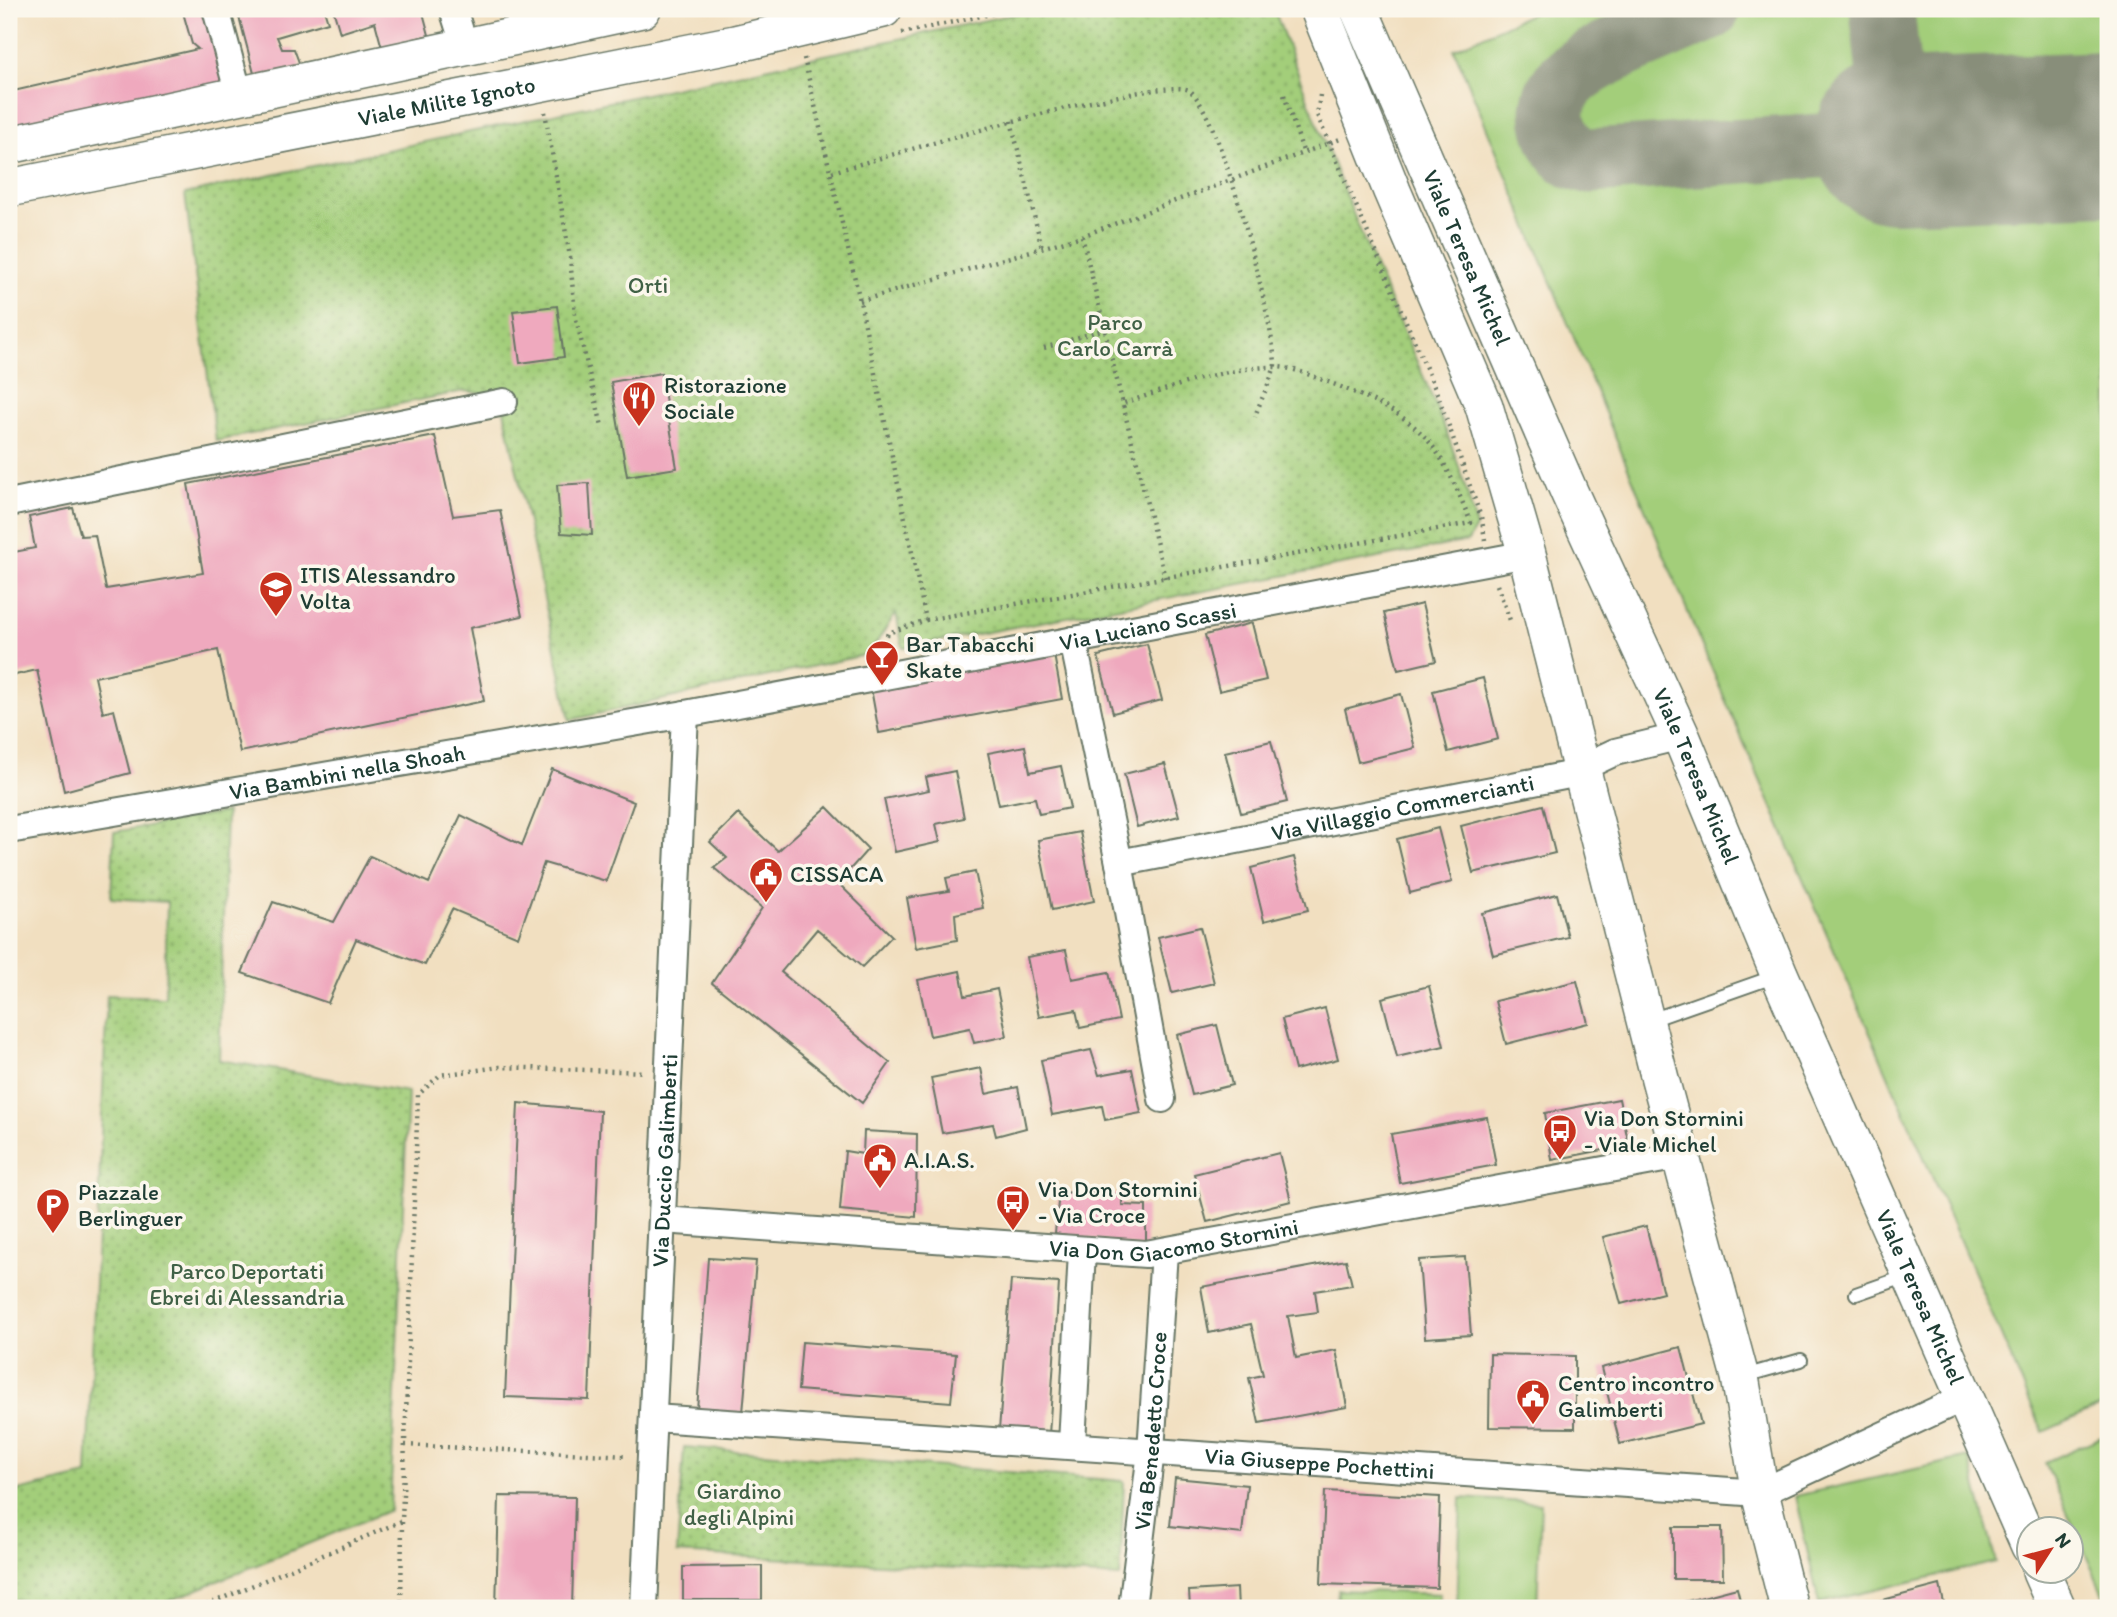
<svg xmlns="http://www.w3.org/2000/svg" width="2117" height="1617" viewBox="0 0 2117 1617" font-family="Itim,sans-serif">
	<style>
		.grass { fill: #a3ce7a; stroke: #618657; stroke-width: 2 }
		.park { fill: url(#park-dots); stroke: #618657; stroke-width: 2 }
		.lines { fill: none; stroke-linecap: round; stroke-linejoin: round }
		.taxiway { stroke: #888e7a; stroke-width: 65 }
		.runway { stroke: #888e7a; stroke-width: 164 }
		.building { fill: #efa9be }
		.lane-casing { stroke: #687665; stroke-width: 16 }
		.street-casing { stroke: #687665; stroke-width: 30 }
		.secondary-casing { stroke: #687665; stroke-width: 40 }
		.path { stroke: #687665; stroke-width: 4.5; stroke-dasharray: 2 5; stroke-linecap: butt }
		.lane { stroke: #fff; stroke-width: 12 }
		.street { stroke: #fff; stroke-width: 26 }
		.secondary { stroke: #fff; stroke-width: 37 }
		.labels { text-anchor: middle; stroke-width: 7; stroke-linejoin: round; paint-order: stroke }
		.street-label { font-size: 23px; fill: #1f3d34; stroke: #fbf7ec }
		.park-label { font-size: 23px; fill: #406146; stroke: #fbf7ec }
		.poi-label { font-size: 23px; fill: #1f3d34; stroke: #fbf7ec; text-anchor: start }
	</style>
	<defs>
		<pattern id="park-dots" width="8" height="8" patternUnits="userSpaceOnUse" patternTransform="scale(1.75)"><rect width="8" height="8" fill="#a3ce7a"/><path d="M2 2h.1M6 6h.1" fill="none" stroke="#84a865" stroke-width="1.8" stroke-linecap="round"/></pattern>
	</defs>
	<rect width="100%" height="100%" fill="#fbf7ec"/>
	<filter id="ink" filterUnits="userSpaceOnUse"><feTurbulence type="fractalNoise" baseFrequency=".0143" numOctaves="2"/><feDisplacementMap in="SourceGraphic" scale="14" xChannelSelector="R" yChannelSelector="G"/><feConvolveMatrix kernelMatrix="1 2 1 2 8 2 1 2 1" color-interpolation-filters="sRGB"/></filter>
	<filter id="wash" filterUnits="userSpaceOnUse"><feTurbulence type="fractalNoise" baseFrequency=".00686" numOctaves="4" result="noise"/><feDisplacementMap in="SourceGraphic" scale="28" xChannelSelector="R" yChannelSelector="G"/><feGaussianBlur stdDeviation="1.57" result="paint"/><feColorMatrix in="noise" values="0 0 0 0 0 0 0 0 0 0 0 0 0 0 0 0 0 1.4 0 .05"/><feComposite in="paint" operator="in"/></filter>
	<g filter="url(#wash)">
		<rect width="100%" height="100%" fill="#f1dfc0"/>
		<!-- grass -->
		<path class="grass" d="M1541,9H2108V1403L2043,1432L1704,651L1454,49Z
			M2108,1434V1605L2045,1462Z
			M1969,1457L1996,1562L1819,1603L1795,1496Z
			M1461,1498L1541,1503L1537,1608H1457Z
			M1338,1590L1440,1594L1439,1608H1337Z"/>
		<!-- park -->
		<path class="park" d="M1037,9H1274C1309,104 1346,199 1386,292C1419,368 1458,446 1476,527L1468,541L903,648L896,613L869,654L570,720L501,396L464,391L216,441L185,194Z
			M226,812L219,1060L408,1092L390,1510L152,1608L9,1600V1493L87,1475L107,995L165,997L167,902L111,898L114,832Z
			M684,1447L1124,1481L1120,1577L677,1553Z"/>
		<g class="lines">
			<!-- taxiway -->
			<path class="taxiway" d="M1708,9C1683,20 1658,31 1634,41C1592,60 1531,84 1561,142C1568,155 1577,161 1591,161L1896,141L1882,9"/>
			<!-- runway -->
			<path class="runway" d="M1896,141L2108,133"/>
		</g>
		<g id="blocks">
			<!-- building -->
			<path class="building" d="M182,9H204L232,92L9,136V92L198,49L192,44Z
				M237,9H324L328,22L277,37L282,49H294L301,68L255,77Z
				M333,9H422L429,35L382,48L375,22L340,33Z
				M557,306L564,357L520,363L513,311Z
				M661,373L677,468L627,476L611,382Z
				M435,436L453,516L500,510L522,616L470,628L484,701L240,752L218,650L95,677L103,713L114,710L130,773L64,791L37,670L11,676L9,664V553L35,548L29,517L73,508L81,536L95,535L106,589L203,573L188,484Z
				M589,483L592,535L561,533L557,485Z
				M1422,604L1436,661L1398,670L1384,613Z
				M1252,623L1266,680L1219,691L1205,635Z
				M1147,644L1162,700L1113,713L1098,656Z
				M1053,649L1062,699L879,733L870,683Z
				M1483,678L1498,739L1448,752L1433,691Z
				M1401,694L1415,748L1358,762L1345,709Z
				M1271,741L1287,802L1241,813L1225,752Z
				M1025,746L1030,772L1061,766L1070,808L1039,814L1035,798L999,805L988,753Z
				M1165,764L1179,816L1137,827L1124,774Z
				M552,769L634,802L606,881L544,863L518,937L452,909L425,965L356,939L328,1003L242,973L273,902L334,922L370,856L429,883L461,815L522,845Z
				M955,771L964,818L936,824L940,842L895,852L884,799L929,790L926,777Z
				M1543,805L1555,853L1473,873L1461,826Z
				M827,807L868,849L838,883L892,936L862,967L817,929L781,972L890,1063L862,1103L712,983L762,908L714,868L727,858L710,842L738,814L778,851Z
				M1438,828L1452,882L1410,893L1397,839Z
				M1080,832L1094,901L1052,910L1038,840Z
				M1294,857L1308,910L1264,921L1251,868Z
				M975,872L983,908L955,914L957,940L916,948L907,898L949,891L946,878Z
				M1557,894L1568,937L1493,955L1482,913Z
				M1200,927L1214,983L1172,993L1158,937Z
				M1066,950L1072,979L1109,972L1119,1020L1080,1028L1076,1010L1039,1017L1027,957Z
				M960,971L965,996L997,989L1007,1036L974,1043L970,1028L930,1036L918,980Z
				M1577,981L1588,1023L1506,1044L1495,1001Z
				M1429,986L1444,1046L1397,1057L1382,998Z
				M1325,1008L1338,1059L1295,1070L1282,1019Z
				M1217,1025L1232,1085L1192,1095L1177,1035Z
				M1091,1050L1099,1075L1132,1069L1141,1113L1105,1120L1102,1106L1052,1115L1041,1060Z
				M981,1068L986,1094L1018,1087L1026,1128L996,1136L993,1124L942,1133L931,1078Z
				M1619,1099L1629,1145L1552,1160L1545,1113Z
				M518,1103L600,1111L589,1400L505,1397Z
				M1487,1117L1496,1165L1400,1183L1391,1134Z
				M864,1131L917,1134L916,1217L840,1210L845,1151L863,1154Z
				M1279,1153L1291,1201L1207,1222L1194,1174Z
				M1059,1192L1122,1195V1205L1146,1206V1248L1055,1233Z
				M1646,1226L1663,1293L1621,1304L1603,1237Z
				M1465,1257L1471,1335L1425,1338L1419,1260Z
				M708,1258L756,1261L743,1413L697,1410Z
				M1346,1260L1352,1285L1315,1291L1318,1312L1288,1316L1296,1358L1336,1350L1347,1407L1259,1423L1249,1378L1263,1375L1251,1324L1209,1333L1201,1287Z
				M1011,1280L1059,1283L1049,1435L999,1430Z
				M802,1342L956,1354L951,1402L798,1390Z
				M1681,1347L1701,1424L1620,1444L1601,1368Z
				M1490,1354L1575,1356V1428L1489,1427Z
				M1175,1478L1247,1485L1242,1534L1170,1526Z
				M1325,1491L1440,1497L1437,1588L1321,1584Z
				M499,1496L575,1497L572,1608H496Z
				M1673,1527H1722L1723,1579H1673Z
				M762,1566V1600H683V1567Z
				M1940,1585L1945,1608H1876L1875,1602Z
				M1237,1588L1238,1608H1190L1189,1591Z
				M1737,1588L1742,1608H1677L1676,1604Z"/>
		</g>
	</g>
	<g filter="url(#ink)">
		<use href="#blocks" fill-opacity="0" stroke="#687665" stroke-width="2"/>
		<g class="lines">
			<!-- lane casing -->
			<g class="lane-casing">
				<path id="lane" d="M1648,1021L1776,976
					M1856,1294L1907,1276
					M1744,1376L1801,1360"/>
			</g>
			<!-- street casing -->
			<g class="street-casing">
				<g id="street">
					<path d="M216,9L239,95"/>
					<path d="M453,9L465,47"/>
					<path d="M9,503L504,402"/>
					<path d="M1073,640L1119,863L1162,1099"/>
					<path id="s1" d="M9,830L685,714L1527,554"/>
					<path id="s2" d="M1119,863L1564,776L1615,752L1681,736"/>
					<path id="s3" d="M662,1220L1146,1254L1680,1156"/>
					<path id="s4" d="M654,1418L1760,1493L1965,1397"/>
					<path d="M1072,1444L1082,1251"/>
					<path id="s5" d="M644,1608L685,714"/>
					<path id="s6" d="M1132,1608L1151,1451L1164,1252"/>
				</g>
			</g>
			<!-- secondary casing -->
			<g class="secondary-casing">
				<g id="secondary">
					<path d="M1319,9L1392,191L1484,406L1527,554L1660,1079L1740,1377L1760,1493L1789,1608"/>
					<path id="s7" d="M1359,9L1570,494L1681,736L1779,974L2030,1546"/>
					<path d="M9,145L642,9"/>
					<path id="s8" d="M9,188L735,44L883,9"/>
					<path d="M2041,1572L2057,1608"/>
				</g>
			</g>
			<!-- path -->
			<path class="path" d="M902,33L1014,9
				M804,58L860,301L926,620L888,633L879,654
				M1284,95L1303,151
				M1320,95L1317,115L1439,398L1482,520L1485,540
				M545,112L570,257L575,315L602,426
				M1011,121L1042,248
				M832,172C883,158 1156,75 1189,90C1221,112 1272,318 1275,363C1276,370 1258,405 1255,417
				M1082,236L1165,578
				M860,301L1082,236L1340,139
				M1044,348L1105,329
				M1497,585L1511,623
				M926,620L1471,523C1437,438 1422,419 1336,385C1317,378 1294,367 1274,367C1223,367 1172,388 1124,403
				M405,1445L628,1456
				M200,1608L402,1521L418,1095L440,1075L500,1067L645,1072
				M401,1608L402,1521"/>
			<!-- lane -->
			<use href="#lane" class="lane"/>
			<!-- street -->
			<use href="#street" class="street"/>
			<!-- secondary -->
			<use href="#secondary" class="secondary"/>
		</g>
	</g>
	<!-- icons -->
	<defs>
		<g id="restaurant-pin" transform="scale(1.75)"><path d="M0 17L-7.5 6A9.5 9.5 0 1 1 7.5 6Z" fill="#c8321e" stroke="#fbf7ec"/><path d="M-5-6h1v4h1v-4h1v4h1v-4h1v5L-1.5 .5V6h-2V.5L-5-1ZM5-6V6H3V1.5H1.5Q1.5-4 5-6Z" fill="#fff"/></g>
		<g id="school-pin" transform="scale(1.75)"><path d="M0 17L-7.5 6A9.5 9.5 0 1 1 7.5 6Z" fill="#c8321e" stroke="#fbf7ec"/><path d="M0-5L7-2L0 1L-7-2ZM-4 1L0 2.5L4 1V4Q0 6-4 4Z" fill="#fff"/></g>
		<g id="bar-pin" transform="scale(1.75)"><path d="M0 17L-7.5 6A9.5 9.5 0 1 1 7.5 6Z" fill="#c8321e" stroke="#fbf7ec"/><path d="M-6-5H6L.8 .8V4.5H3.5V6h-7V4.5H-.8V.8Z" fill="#fff"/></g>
		<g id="civic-pin" transform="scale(1.75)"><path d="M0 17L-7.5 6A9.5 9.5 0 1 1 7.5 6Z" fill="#c8321e" stroke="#fbf7ec"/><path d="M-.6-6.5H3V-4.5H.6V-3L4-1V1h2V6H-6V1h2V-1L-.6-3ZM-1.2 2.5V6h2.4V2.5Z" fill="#fff"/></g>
		<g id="bus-pin" transform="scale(1.75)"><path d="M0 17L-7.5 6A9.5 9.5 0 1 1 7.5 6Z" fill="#c8321e" stroke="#fbf7ec"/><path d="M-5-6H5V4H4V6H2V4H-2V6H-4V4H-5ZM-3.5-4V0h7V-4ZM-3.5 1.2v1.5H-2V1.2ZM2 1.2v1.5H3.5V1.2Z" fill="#fff"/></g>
		<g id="parking-pin" transform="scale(1.75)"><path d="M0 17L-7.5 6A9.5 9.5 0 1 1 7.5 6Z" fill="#c8321e" stroke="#fbf7ec"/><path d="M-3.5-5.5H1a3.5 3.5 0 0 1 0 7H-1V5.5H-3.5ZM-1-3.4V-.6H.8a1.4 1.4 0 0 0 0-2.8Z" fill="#fff"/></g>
	</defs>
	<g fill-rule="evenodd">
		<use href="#restaurant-pin" x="639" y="398"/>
		<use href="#school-pin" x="276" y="588"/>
		<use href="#bar-pin" x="882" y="657"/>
		<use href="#civic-pin" x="766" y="874"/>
		<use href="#bus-pin" x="1560" y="1131"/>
		<use href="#civic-pin" x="880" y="1160"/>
		<use href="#bus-pin" x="1013" y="1202"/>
		<use href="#parking-pin" x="53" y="1205"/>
		<use href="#civic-pin" x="1533" y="1396"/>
	</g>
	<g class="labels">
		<!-- street labels -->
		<g class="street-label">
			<text dy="8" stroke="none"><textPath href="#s8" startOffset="446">Viale Milite Ignoto</textPath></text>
			<text dy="8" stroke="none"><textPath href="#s7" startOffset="271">Viale Teresa Michel</textPath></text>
			<text dy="8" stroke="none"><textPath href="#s1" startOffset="1157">Via Luciano Scassi</textPath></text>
			<text dy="8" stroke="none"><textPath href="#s1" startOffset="343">Via Bambini nella Shoah</textPath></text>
			<text dy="8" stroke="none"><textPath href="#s7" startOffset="838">Viale Teresa Michel</textPath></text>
			<text dy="8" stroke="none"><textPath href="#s2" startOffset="289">Via Villaggio Commercianti</textPath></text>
			<text dy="8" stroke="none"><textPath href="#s5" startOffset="448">Via Duccio Galimberti</textPath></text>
			<text dy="8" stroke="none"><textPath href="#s3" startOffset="514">Via Don Giacomo Stornini</textPath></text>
			<text dy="8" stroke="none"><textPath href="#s7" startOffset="1405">Viale Teresa Michel</textPath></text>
			<text dy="8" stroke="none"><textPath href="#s6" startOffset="178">Via Benedetto Croce</textPath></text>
			<text dy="8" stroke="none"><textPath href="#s4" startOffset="667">Via Giuseppe Pochettini</textPath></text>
		</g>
		<!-- park labels -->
		<g class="park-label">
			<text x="648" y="293">Orti</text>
			<text x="1115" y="330">Parco<tspan x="1115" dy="26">Carlo Carrà</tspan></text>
			<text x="247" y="1279">Parco Deportati<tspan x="247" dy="26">Ebrei di Alessandria</tspan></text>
			<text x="739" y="1499">Giardino<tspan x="739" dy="26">degli Alpini</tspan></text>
		</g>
		<!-- poi labels -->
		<g class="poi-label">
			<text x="664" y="393">Ristorazione<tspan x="664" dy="26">Sociale</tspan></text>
			<text x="300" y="583">ITIS Alessandro<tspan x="300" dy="26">Volta</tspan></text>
			<text x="906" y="652">Bar Tabacchi<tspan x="906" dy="26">Skate</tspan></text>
			<text x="790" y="882">CISSACA</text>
			<text x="1584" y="1126">Via Don Stornini<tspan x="1584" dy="26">- Viale Michel</tspan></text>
			<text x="904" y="1168">A.I.A.S.</text>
			<text x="1038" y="1197">Via Don Stornini<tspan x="1038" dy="26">- Via Croce</tspan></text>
			<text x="78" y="1200">Piazzale<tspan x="78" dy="26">Berlinguer</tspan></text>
			<text x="1558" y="1391">Centro incontro<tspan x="1558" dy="26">Galimberti</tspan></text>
		</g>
	</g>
	<!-- margin -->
	<rect width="2117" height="1617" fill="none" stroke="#fbf7ec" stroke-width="35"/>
	<!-- north arrow -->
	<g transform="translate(2050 1550) rotate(54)"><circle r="33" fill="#fbf7ec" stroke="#a3ada2" stroke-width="2"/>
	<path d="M0-5L12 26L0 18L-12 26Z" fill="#c8321e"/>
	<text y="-10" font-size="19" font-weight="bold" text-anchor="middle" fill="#1f3d34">N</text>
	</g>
</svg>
